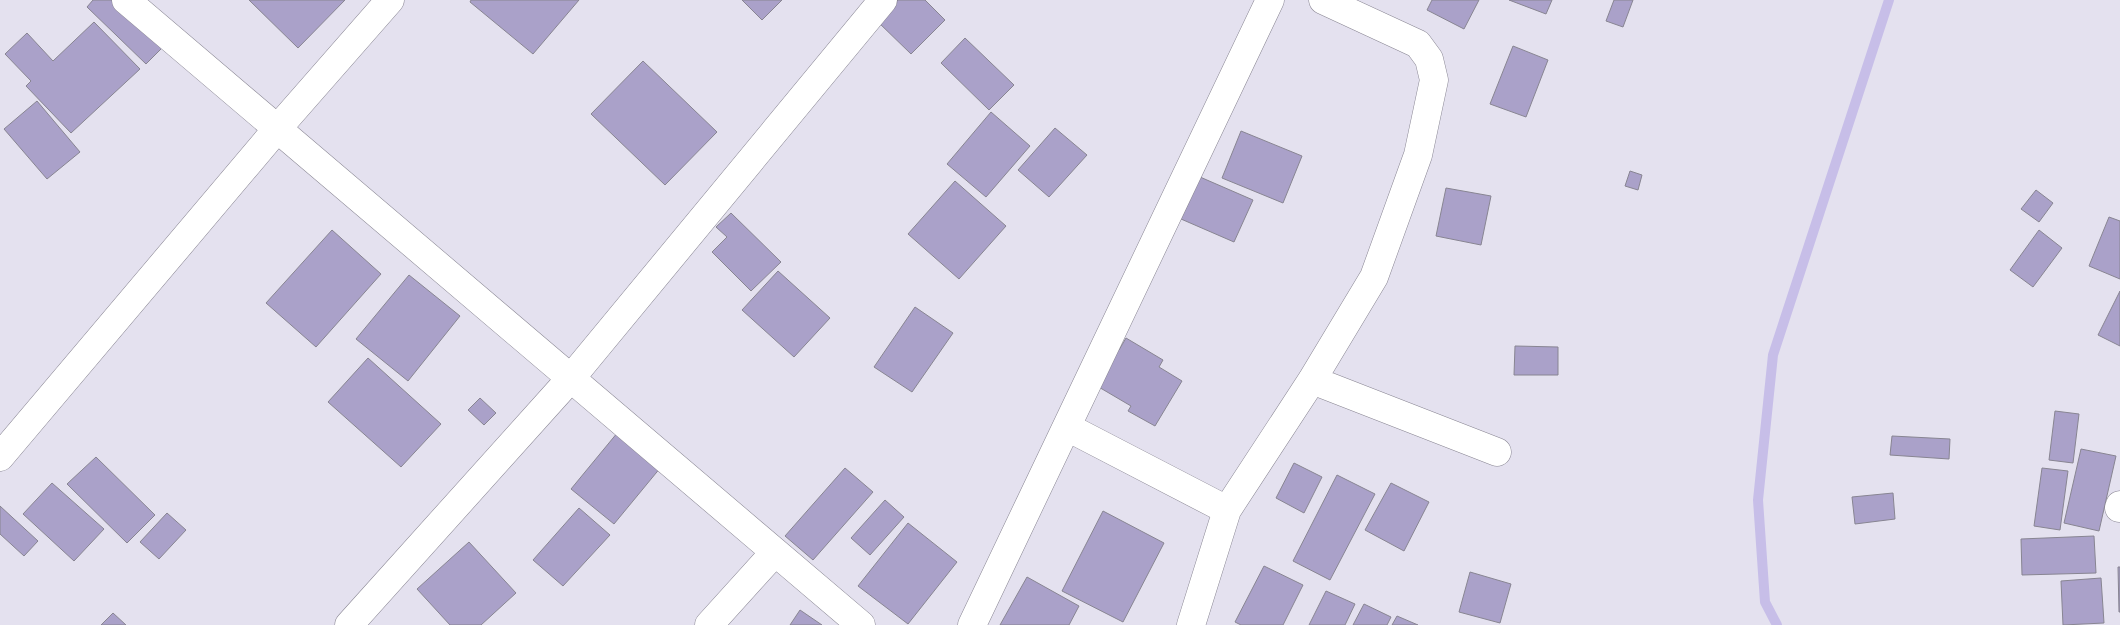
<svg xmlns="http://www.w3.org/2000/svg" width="2120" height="625" viewBox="0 0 2120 625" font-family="Jost,sans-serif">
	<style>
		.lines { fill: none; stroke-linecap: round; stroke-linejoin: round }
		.stream { stroke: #c7bee8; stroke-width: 10 }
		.building { fill: #aaa1c9; stroke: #888592 }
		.minor-casing { stroke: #888592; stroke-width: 29 }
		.minor { stroke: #fff; stroke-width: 28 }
	</style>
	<rect width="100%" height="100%" fill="#e4e1ef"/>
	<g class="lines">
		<!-- stream -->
		<path class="stream" d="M1777,625L1765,602L1758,500L1773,355L1889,0"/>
	</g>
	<!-- building -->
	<path class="building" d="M93,0H113L162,48L146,64L87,7Z
		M249,0H345L298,48Z
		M471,0H579L533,54L470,2Z
		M742,0H782L762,20Z
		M898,0H925L945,20L911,54L877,21Z
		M1432,0H1479L1464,29L1427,10Z
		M1509,0H1552L1546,14Z
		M1614,0H1633L1623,27L1606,21Z
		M94,22L140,69L71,133L26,86L31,81L5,54L27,33L53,61Z
		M965,38L1014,85L989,110L941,63Z
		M1513,46L1548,60L1526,117L1490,104Z
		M643,61L717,132L665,185L591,114Z
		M37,101L80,152L47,179L4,129Z
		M991,112L1030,146L986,197L947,164Z
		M1055,128L1087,155L1049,197L1018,170Z
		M1241,131L1302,156L1283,203L1222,178Z
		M1630,171L1642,175L1638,190L1625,186Z
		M1200,177L1253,200L1234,242L1181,219Z
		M955,181L1006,226L959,279L908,234Z
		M1446,188L1491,196L1481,245L1436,236Z
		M2036,190L2053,203L2039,222L2021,209Z
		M731,213L781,262L751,291L712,252L727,237L716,227Z
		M2109,217L2120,221V279L2089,266Z
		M332,230L381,274L316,347L266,303Z
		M2039,230L2062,248L2033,287L2010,270Z
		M778,271L830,318L794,357L742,310Z
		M409,275L460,316L408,381L356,339Z
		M2120,291V346L2098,335Z
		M915,307L953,333L912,392L874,367Z
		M1126,338L1163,360L1159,367L1182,381L1155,426L1128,411L1131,406L1097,386L1114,347L1119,350Z
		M1515,346L1558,347V375H1514Z
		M368,358L441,424L401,467L328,402Z
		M480,398L496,413L484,425L468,410Z
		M2055,411L2079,414L2073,463L2049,460Z
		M618,432L661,467L614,524L571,489Z
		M1892,436L1950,439L1949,459L1890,455Z
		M2081,449L2116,456L2099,531L2064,523Z
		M96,457L155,515L127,543L67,484Z
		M1294,463L1322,477L1304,513L1276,498Z
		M845,468L873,492L813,560L785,536Z
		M2042,468L2068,471L2060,530L2034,526Z
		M1337,475L1375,494L1330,580L1293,561Z
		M52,483L104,529L74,561L23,514Z
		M1391,483L1429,502L1404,551L1365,530Z
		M1893,493L1895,519L1855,524L1852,497Z
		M885,500L904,517L870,555L851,538Z
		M0,506L38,541L24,556L0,534Z
		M579,508L610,535L563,586L533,560Z
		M1103,511L1164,543L1123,622L1062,591Z
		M167,513L186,530L159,559L140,542Z
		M908,523L957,562L908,624L858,586Z
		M2094,536L2096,573L2022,575L2021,539Z
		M469,542L516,593L481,625H450L417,589Z
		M1264,566L1303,585L1283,625H1241L1235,622Z
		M2118,567H2120V612H2119Z
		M1470,572L1511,584L1500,623L1459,612Z
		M1027,577L1079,606L1069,625H1000Z
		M2101,578L2104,623L2063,625L2061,581Z
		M1326,591L1355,604L1345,625H1309Z
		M1364,604L1391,617L1387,625H1353Z
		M800,610L822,625H790Z
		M113,613L126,625H101Z
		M1397,616L1418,625H1392Z"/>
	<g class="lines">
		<!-- minor casing -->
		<g class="minor-casing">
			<path id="minor" d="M126,0L861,625
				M1312,380L1497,452
				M1067,427L1227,510
				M0,457L277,129L390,0
				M2119,508L2120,505
				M349,625L571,378L883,0
				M709,625L775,552
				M972,625L1270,0
				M1191,625L1227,510L1312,380L1374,277L1418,155L1434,80L1429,59L1418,44L1323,0"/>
		</g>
		<!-- minor -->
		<use href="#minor" class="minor"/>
	</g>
</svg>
